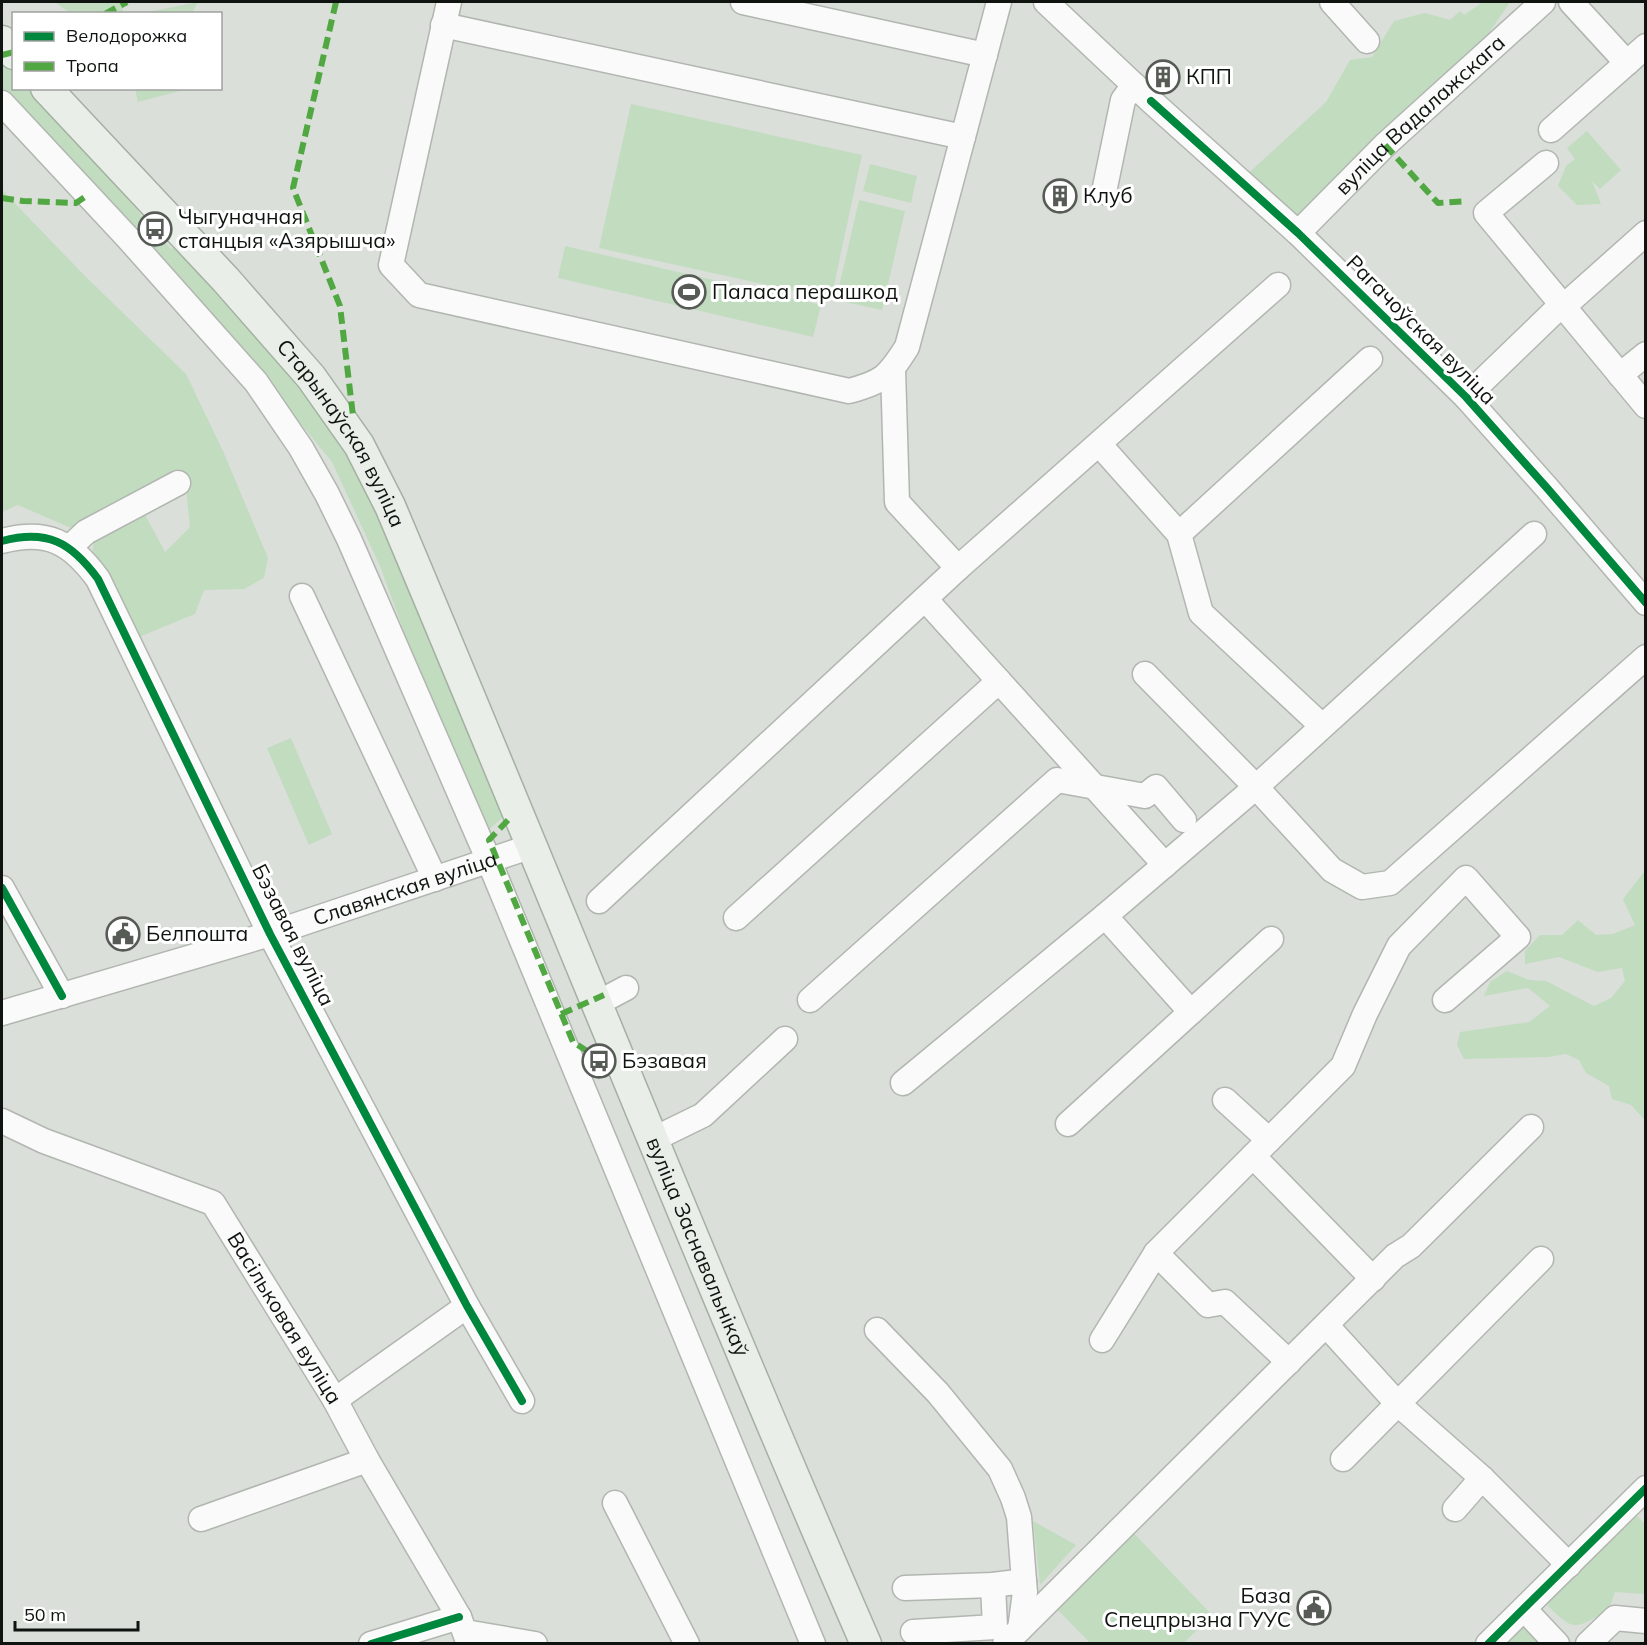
<svg xmlns="http://www.w3.org/2000/svg" width="1647" height="1645" viewBox="0 0 1647 1645" font-family="Mulish,sans-serif">
	<style>
		.green { fill: #c2dcc0 }
		.lines { fill: none; stroke-linecap: round; stroke-linejoin: round }
		.minor-casing { stroke: #b2b6b1; stroke-width: 27 }
		.major-casing { stroke: #a4b0a2; stroke-width: 33 }
		.minor { stroke: #f9faf9; stroke-width: 24 }
		.major { stroke: #e9efe8; stroke-width: 30 }
		.quiet { stroke: #51a842; stroke-width: 6; stroke-dasharray: 12 6; stroke-linecap: butt }
		.cycleway-casing { stroke: #fff; stroke-width: 11 }
		.cycleway { stroke: #00873e; stroke-width: 8 }
		.labels { text-anchor: middle; stroke-width: 6; stroke-linejoin: round; paint-order: stroke }
		.poi-label { font-size: 21px; fill: #101410; stroke: #fff; text-anchor: start }
		.street-label { font-size: 21px; fill: #101410; stroke: #fff }
	</style>
	<rect width="100%" height="100%" fill="#dadfd9"/>
	<!-- green -->
	<path class="green" d="M55,2H123V13H70Z
		M198,2L192,13H143Z
		M1483,2H1510L1484,40L1307,223L1240,181L1326,102L1350,60L1372,57L1394,21L1425,13L1450,20L1460,11L1464,15Z
		M2,60L13,68L14,88L33,89L126,193L144,220L133,229L2,89Z
		M187,89L138,102L135,89V88Z
		M631,104L862,155L831,299L599,248Z
		M1587,131L1621,170L1600,189L1592,181L1601,204L1577,205L1558,186L1566,166L1575,159L1567,148Z
		M870,164L917,176L911,203L863,191Z
		M2,190L85,276L186,374L223,451L268,558L264,578L244,589L204,590L195,614L139,637L92,555L95,535L143,511L165,552L190,527L186,487L180,476L71,528L18,505L2,512Z
		M859,200L905,211L882,310L836,300Z
		M141,229L153,243L159,238L172,249L180,242L277,351L372,487L508,813L486,832L430,703L380,566L332,462L240,349L136,233Z
		M565,246L821,305L813,337L558,278Z
		M291,738L332,834L309,845L267,748Z
		M1644,872L1645,1120L1631,1105L1612,1099L1609,1086L1586,1073L1579,1060L1566,1054L1548,1057L1464,1059L1457,1045L1460,1032L1529,1022L1550,1006L1528,988L1484,996L1490,982L1507,971L1529,980L1546,981L1594,1006L1611,998L1625,981L1622,968L1598,972L1559,957L1525,964V951L1540,935H1562L1578,920L1596,935L1613,934L1635,925L1623,899Z
		M1633,1512L1645,1524V1594L1615,1592L1608,1612C1573,1627 1577,1634 1548,1606V1603Z
		M1033,1521L1076,1545L1040,1585Z
		M1125,1524L1212,1615L1184,1643H1090L1061,1613L1046,1603Z
		M1517,1622L1529,1624L1549,1644H1495Z"/>
	<g class="lines">
		<!-- minor casing -->
		<g class="minor-casing">
			<g id="minor">
				<path d="M449,2L391,265L419,295L849,391C883,382 888,377 907,347L999,2"/>
				<path d="M743,2L985,55"/>
				<path d="M1046,2L1151,101L1298,233L1466,397L1547,488L1646,603"/>
				<path d="M1332,2L1367,41"/>
				<path d="M1571,2L1627,63"/>
				<path d="M443,25L963,137"/>
				<path d="M2,103L127,237L256,382L301,448L327,494L349,539L489,861L813,1644"/>
				<path d="M1551,130L1646,46"/>
				<path d="M1546,163L1486,213L1646,406"/>
				<path d="M1104,192L1123,100L1134,85"/>
				<path id="s1" d="M1298,233L1385,145L1543,2"/>
				<path d="M893,369L897,502L958,568"/>
				<path d="M1620,375L1646,354"/>
				<path d="M1466,397L1555,311L1563,307L1646,233"/>
				<path d="M1099,444L1179,534L1201,613L1322,726"/>
				<path d="M1179,534L1370,359"/>
				<path d="M2,541C47,529 71,542 98,579L270,934L467,1306L522,1401"/>
				<path d="M70,547L86,532L178,483"/>
				<path d="M302,596L435,879"/>
				<path d="M925,599L1165,865"/>
				<path d="M1145,674L1256,787L1332,870L1362,887L1390,883L1646,657"/>
				<path d="M2,888L62,996"/>
				<path d="M599,901L958,568L1278,285"/>
				<path d="M736,918L999,681"/>
				<path d="M810,1000L1057,780L1145,796L1156,787L1184,820"/>
				<path d="M596,1004L626,988"/>
				<path d="M1191,1012L1271,939"/>
				<path id="s2" d="M2,1013L270,934L532,846"/>
				<path d="M903,1083L1105,916L1256,787L1534,534"/>
				<path d="M1225,1100L1269,1140"/>
				<path id="s3" d="M2,1121L44,1141L213,1203L335,1400L367,1460L459,1617L469,1644"/>
				<path d="M1068,1124L1191,1012L1105,916"/>
				<path d="M652,1140L703,1115L785,1039"/>
				<path d="M1253,1156L1373,1279"/>
				<path d="M1156,1253L1208,1305L1225,1302L1289,1362"/>
				<path d="M1327,1326L1397,1403L1482,1478L1569,1565"/>
				<path d="M877,1330L938,1393L1000,1469L1013,1498L1019,1517L1024,1581"/>
				<path d="M1102,1340L1156,1253L1343,1066L1365,1014L1399,946L1466,878L1518,937L1445,1000"/>
				<path d="M335,1400L467,1306"/>
				<path d="M1343,1459L1541,1259"/>
				<path d="M615,1503L687,1644"/>
				<path d="M1455,1509L1482,1478"/>
				<path d="M201,1519L367,1460"/>
				<path d="M905,1588L993,1585L1024,1581L1025,1592L1020,1629"/>
				<path d="M1524,1609L1557,1644"/>
				<path d="M465,1632L535,1644"/>
				<path d="M913,1632L995,1627L993,1585"/>
				<path d="M371,1644L459,1617"/>
				<path d="M1005,1644L1395,1256L1411,1246L1531,1127"/>
				<path d="M1488,1644L1646,1488"/>
				<path d="M1588,1644L1615,1618L1646,1621"/>
			</g>
		</g>
		<!-- major casing -->
		<g class="major-casing">
			<g id="major">
				<path d="M2,41L14,54"/>
				<path id="s4" d="M46,88L226,280L311,377L359,445L390,506C550,885 702,1267 866,1644"/>
			</g>
		</g>
		<!-- minor -->
		<use href="#minor" class="minor"/>
		<!-- major -->
		<use href="#major" class="major"/>
		<!-- quiet -->
		<path class="quiet" d="M336,2L293,188L340,306L353,416
			M105,14L127,2
			M2,55L14,52
			M1385,145L1438,203L1467,201
			M2,198L23,201L76,203L88,195
			M508,820L489,840L573,1042L590,1053L595,1052
			M561,1014L604,995"/>
		<!-- cycleway casing -->
		<g class="cycleway-casing">
			<path id="cycleway" d="M1151,101L1298,233L1466,397L1547,488L1646,603
				M2,541C47,529 71,542 98,579L270,934L467,1306L522,1401
				M2,888L62,996
				M371,1644L459,1617
				M1488,1644L1646,1488"/>
		</g>
		<!-- cycleway -->
		<use href="#cycleway" class="cycleway"/>
	</g>
	<!-- icons -->
	<defs>
		<g id="building-ring" transform="scale(1.725)"><circle r="9.5" fill="#fff" stroke="#575b56" stroke-width="1.5"/><path d="M-4-6H4V6H1V3H-1V6H-4ZM-2.5-4.3h1.7v1.8h-1.7ZM.8-4.3h1.7v1.8H.8ZM-2.5-1h1.7V.8h-1.7ZM.8-1h1.7V.8H.8Z" fill="#575b56"/></g>
		<g id="bus-ring" transform="scale(1.725)"><circle r="9.5" fill="#fff" stroke="#575b56" stroke-width="1.5"/><path d="M-5-6H5V4H4V6H2V4H-2V6H-4V4H-5ZM-3.5-4V0h7V-4ZM-3.5 1.2v1.5H-2V1.2ZM2 1.2v1.5H3.5V1.2Z" fill="#575b56"/></g>
		<g id="stadium-ring" transform="scale(1.725)"><circle r="9.5" fill="#fff" stroke="#575b56" stroke-width="1.5"/><path d="M0-5a6.5 5 0 1 0 0 10a6.5 5 0 1 0 0-10ZM-3.5-1.8h7v3.6h-7Z" fill="#575b56"/></g>
		<g id="civic-ring" transform="scale(1.725)"><circle r="9.5" fill="#fff" stroke="#575b56" stroke-width="1.5"/><path d="M-.6-6.5H3V-4.5H.6V-3L4-1V1h2V6H-6V1h2V-1L-.6-3ZM-1.2 2.5V6h2.4V2.5Z" fill="#575b56"/></g>
	</defs>
	<g fill-rule="evenodd">
		<use href="#building-ring" x="1163" y="77"/>
		<use href="#building-ring" x="1060" y="196"/>
		<use href="#bus-ring" x="155" y="229"/>
		<use href="#stadium-ring" x="689" y="292"/>
		<use href="#civic-ring" x="123" y="934"/>
		<use href="#bus-ring" x="599" y="1061"/>
		<use href="#civic-ring" x="1314" y="1608"/>
	</g>
	<g class="labels">
		<!-- poi labels -->
		<g class="poi-label">
			<text x="1186" y="84">КПП</text>
			<text x="1083" y="203">Клуб</text>
			<text x="178" y="224">Чыгуначная<tspan x="178" dy="24">станцыя «Азярышча»</tspan></text>
			<text x="712" y="299">Паласа перашкод</text>
			<text x="146" y="941">Белпошта</text>
			<text x="622" y="1068">Бэзавая</text>
			<text x="1291" y="1603" text-anchor="end">База<tspan x="1291" dy="24">Спецпрызна ГУУС</tspan></text>
		</g>
		<!-- street labels -->
		<g class="street-label">
			<text dy="7" stroke="none"><textPath href="#s1" startOffset="170">вуліца Вадалажскага</textPath></text>
			<text transform="translate(1421 330) rotate(45)" y="7">Рагачоўская вуліца</text>
			<text dy="7" stroke="none"><textPath href="#s4" startOffset="456">Старынаўская вуліца</textPath></text>
			<text dy="7" stroke="none"><textPath href="#s2" startOffset="422">Славянская вуліца</textPath></text>
			<text transform="translate(293 935) rotate(63)" y="7">Бэзавая вуліца</text>
			<text dy="7" stroke="none"><textPath href="#s4" startOffset="1346">вуліца Заснавальнікаў</textPath></text>
			<text dy="7" stroke="none"><textPath href="#s3" startOffset="362">Васільковая вуліца</textPath></text>
		</g>
	</g>
	<!-- border -->
	<rect width="1647" height="1645" fill="none" stroke="#101410" stroke-width="6"/>
	<!-- legend -->
	<rect x="12" y="12" width="210" height="78" fill="#ffffff" stroke="#9fa19f" stroke-width="1.5"/>
	<rect x="24" y="32" width="30" height="9" fill="#00873e" stroke="#9fa19f" stroke-width="1.5"/>
	<text x="66" y="42" font-size="18" fill="#101410">Велодорожка</text>
	<rect x="24" y="62" width="30" height="9" fill="#51a842" stroke="#9fa19f" stroke-width="1.5"/>
	<text x="66" y="72" font-size="18" fill="#101410">Тропа</text>
	<!-- scale -->
	<path d="M15 1621v9h123v-9" fill="none" stroke="#101410" stroke-width="3"/>
	<text x="24" y="1621" font-size="18" fill="#101410" stroke="#ffffff" stroke-width="4.5" paint-order="stroke">50 m</text>
</svg>
